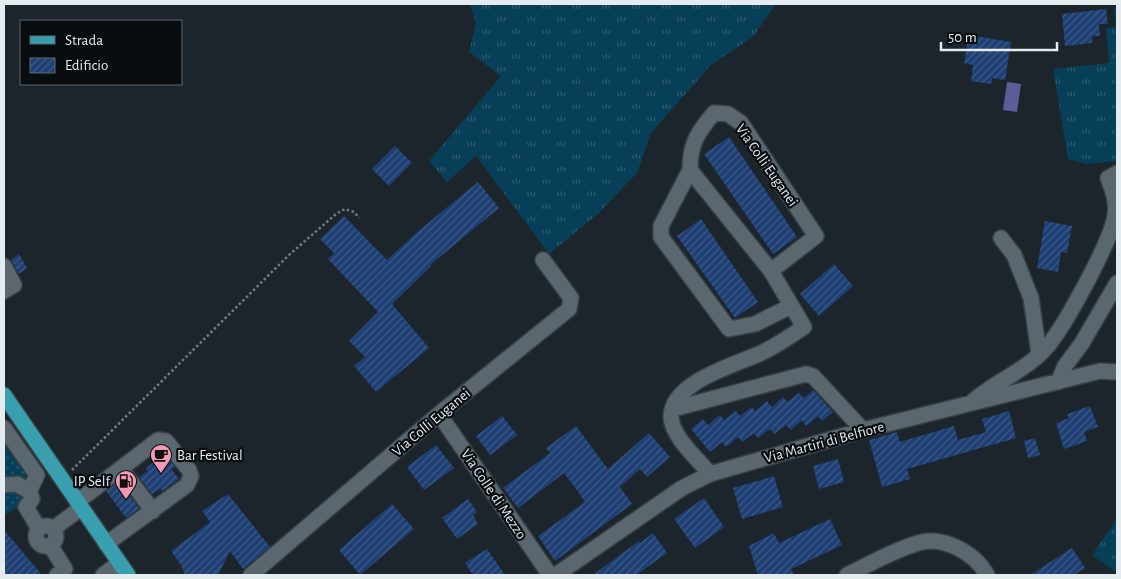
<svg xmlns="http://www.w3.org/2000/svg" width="1121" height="579" viewBox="0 0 1121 579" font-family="'Alegreya Sans',sans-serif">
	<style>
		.grass { fill: url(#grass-tufts) }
		.park { fill: url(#park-dots) }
		.water { fill: #5f5b9b }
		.building { fill: url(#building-hatch) }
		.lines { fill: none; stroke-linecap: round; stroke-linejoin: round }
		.minor-casing { stroke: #363f44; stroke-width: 18 }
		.major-casing { stroke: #363f44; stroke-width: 18 }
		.path { stroke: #737b81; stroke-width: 2.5; stroke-dasharray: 2.5 2.5; stroke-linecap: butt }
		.minor { stroke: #5b676e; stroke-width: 15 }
		.major { stroke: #399fae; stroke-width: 15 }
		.labels { text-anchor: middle; stroke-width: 4.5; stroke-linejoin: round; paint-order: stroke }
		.street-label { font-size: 15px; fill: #e5ecf0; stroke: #090d10 }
		.poi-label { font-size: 15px; fill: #e5ecf0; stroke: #090d10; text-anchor: start }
	</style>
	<defs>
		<pattern id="grass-tufts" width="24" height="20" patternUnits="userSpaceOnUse" patternTransform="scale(1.25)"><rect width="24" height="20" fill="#083f58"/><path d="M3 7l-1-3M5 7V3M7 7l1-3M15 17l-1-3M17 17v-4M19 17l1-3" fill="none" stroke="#2c5b70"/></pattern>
		<pattern id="park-dots" width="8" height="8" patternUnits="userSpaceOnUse" patternTransform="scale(1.25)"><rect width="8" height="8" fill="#083f58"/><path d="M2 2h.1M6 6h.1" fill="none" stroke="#2c5b70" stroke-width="1.8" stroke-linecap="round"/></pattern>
		<pattern id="building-hatch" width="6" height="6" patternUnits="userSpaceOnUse" patternTransform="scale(1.25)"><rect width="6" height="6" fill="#1e3f74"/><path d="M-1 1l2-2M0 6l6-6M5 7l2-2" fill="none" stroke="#3f5b88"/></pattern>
	</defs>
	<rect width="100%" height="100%" fill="#1b252b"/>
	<!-- grass -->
	<path class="grass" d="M470,4H776L753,37L711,65L651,133L637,173L599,213L549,254L476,156L447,182L429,161L501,76L469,52L476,23Z
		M1117,8V161L1087,164L1068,159L1053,69L1109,63L1106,28L1116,27L1114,9Z
		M1117,519V573L1092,555Z"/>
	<!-- park -->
	<path class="park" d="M4,433L36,476L30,500L6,514L4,510Z"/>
	<!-- water -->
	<path class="water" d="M1007,82L1021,84L1017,112L1003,110Z"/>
	<!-- building -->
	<path class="building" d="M1106,9L1108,24H1099L1100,36H1092V43L1065,46L1062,14Z
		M969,35L1011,42L1005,80L992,78L991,84L971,81L973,65L964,63Z
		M729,137L797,237L773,254L704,154Z
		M395,146L412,163L389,186L372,169Z
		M478,182L499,208L430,265L431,266L392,304L429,348L376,392L354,366L365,357L349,341L378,312L328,259L334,253L320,239L344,216L387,260L416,233Z
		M701,219L758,302L735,318L677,236Z
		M1045,221L1072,226L1067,253L1061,252L1058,272L1037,268Z
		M19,254L27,268L19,274L11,260Z
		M834,264L853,286L819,316L800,294Z
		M813,390L833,412L822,421L818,416L806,426L802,420L791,430L786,425L774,434L770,429L758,438L754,433L742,442L738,437L726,447L722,442L710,452L691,429L703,419L708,425L720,415L724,420L736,411L740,416L752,407L755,411L767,401L772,407L783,397L787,402L799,393L804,398Z
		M1090,406L1098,427L1084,432L1087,441L1064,449L1056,423L1069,418L1067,414Z
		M1009,411L1016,438L907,469L910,479L882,487L869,440L897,432L900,442L954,426L958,440L986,432L982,419Z
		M502,416L517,435L490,455L476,436Z
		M576,426L608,469L649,433L670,457L647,477L640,469L620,487L632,504L555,561L538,536L585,502L579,493L564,473L518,508L503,488L550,453L546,448Z
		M1035,438L1040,455L1028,458L1024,441Z
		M436,445L454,468L424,490L407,467Z
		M165,454L175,467L171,469L179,479L162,491L160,489L152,494L139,477L148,471L146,468Z
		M838,459L844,482L819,489L813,466Z
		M774,476L783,507L742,519L733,488Z
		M119,482L139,508L126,518L106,491Z
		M228,494L270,547L243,569L230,551L218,575H185L181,565L171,551L210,522L202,511Z
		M704,498L724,527L695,548L674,519Z
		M468,499L477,512L473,515L478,524L457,539L442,518Z
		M392,504L414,529L360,575L339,550Z
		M830,519L842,545L791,569L794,575H758L749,546L774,533L779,543Z
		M4,530L42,575H4Z
		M653,533L667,553L636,575H593L639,541L640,543Z
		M1072,548L1085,568L1074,575H1030Z
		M487,549L505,575H473L465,563Z"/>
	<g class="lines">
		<!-- minor casing -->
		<g class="minor-casing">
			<path id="minor" d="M690,170L661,226V237L729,329L755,324L791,306
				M1001,238L1014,255L1031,298L1039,354
				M4,266L14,285L4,291
				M1058,382L1065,366L1082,343L1117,283
				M971,403C994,382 1025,371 1045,349C1063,330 1112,240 1115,215C1117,202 1113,191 1108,178L1117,173
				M673,409L806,374L813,376L863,430
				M439,414L550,575
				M4,428L37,475L29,492
				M122,470L153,511
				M710,474C698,459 672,437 671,417C671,382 735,365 761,353C776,346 790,336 804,327L771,271L690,170C690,144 697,133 714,113L728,114L741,123L816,236L771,271
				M4,485L17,484L30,492L32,499L26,507L39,529
				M77,502L158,440L166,441L189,470L191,476L187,485L106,544
				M36 536a10 10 0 1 1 20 0a10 10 0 1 1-20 0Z
				M53,529L81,508
				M50,545L65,569L57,575
				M103,575L119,563
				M251,575L439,414L569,309L571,298L543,260
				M556,575L682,488L710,474L863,430L1100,371L1117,372
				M847,575C870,564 894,550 918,543C943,535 975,553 987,575"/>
		</g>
		<!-- major casing -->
		<g class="major-casing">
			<path id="major" d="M4,395L128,575"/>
		</g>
		<!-- path -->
		<path class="path" d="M72,470L289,255L336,214L345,209L354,212L359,218"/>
		<!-- minor -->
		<use href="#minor" class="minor"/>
		<!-- major -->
		<use href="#major" class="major"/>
	</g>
	<!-- icons -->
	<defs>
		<g id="cafe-pin" transform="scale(1.125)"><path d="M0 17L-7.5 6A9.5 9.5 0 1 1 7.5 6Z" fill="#f19ab3" stroke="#090d10"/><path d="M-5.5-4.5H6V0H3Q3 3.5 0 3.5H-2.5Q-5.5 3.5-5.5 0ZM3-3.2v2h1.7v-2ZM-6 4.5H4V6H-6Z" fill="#111"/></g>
		<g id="fuel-pin" transform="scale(1.125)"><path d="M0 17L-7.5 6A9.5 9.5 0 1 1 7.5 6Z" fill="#f19ab3" stroke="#090d10"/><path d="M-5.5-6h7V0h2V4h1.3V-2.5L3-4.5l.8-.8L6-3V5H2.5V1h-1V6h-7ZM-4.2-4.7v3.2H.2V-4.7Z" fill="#111"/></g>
	</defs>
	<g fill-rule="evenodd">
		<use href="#cafe-pin" x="161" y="455"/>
		<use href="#fuel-pin" x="126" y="481"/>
	</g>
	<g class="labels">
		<!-- street labels -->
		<g class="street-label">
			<text transform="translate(767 165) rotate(55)" y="5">Via Colli Euganei</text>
			<text transform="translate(431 422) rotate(-40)" y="5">Via Colli Euganei</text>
			<text transform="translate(824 442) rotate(-15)" y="5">Via Martiri di Belfiore</text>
			<text transform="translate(494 494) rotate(56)" y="5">Via Colle di Mezzo</text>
		</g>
		<!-- poi labels -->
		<g class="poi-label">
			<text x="177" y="460">Bar Festival</text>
			<text x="110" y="486" text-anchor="end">IP Self</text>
		</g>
	</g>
	<!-- border -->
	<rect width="1121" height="579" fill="none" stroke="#e5ecf0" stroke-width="10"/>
	<!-- legend -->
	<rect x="20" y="20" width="162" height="65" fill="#090d10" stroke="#61666a"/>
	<rect x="30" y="36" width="25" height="8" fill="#399fae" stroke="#61666a"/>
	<text x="65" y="45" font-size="15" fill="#e5ecf0">Strada</text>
	<rect x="30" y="58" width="25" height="15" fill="url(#building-hatch)" stroke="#61666a"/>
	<text x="65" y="70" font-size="15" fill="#e5ecf0">Edificio</text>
	<!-- scale -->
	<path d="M941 42v8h116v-8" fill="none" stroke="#e5ecf0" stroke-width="2.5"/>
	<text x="948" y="42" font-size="15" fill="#e5ecf0" stroke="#090d10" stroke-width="4" paint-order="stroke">50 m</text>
</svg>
